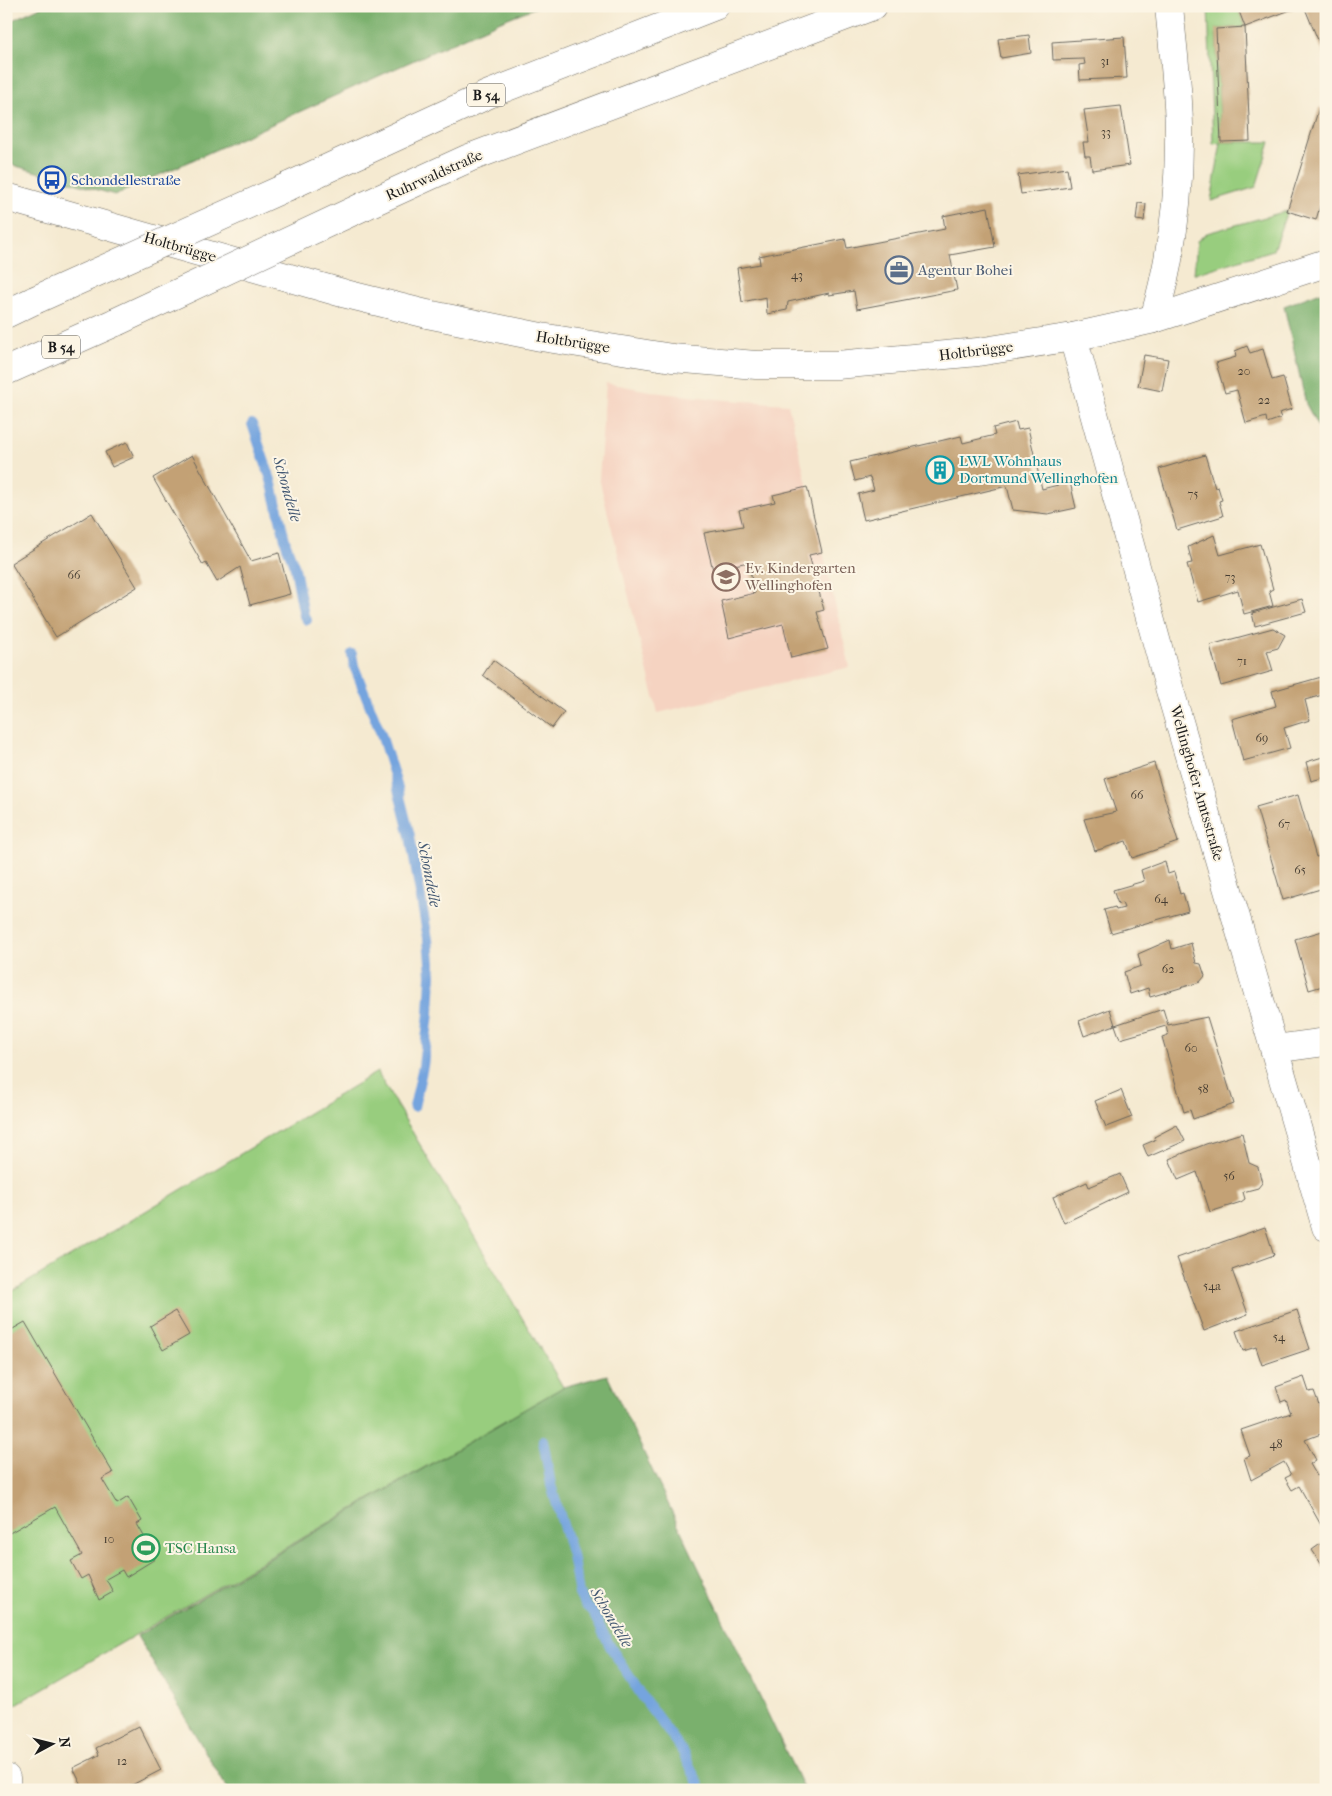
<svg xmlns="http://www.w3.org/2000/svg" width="1332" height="1796" viewBox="0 0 1332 1796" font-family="'IM FELL French Canon',serif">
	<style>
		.built { fill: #f5d3c1 }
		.green { fill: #98cd7e; stroke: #5a744d }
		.forest { fill: #7ab06d; stroke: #4b6644 }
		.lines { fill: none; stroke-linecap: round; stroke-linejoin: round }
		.stream { stroke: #74a4de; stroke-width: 10 }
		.building { fill: #c3a175 }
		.minor-casing { stroke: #68645b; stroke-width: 29 }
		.major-casing { stroke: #68645b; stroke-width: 29 }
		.highway-casing { stroke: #68645b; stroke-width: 29 }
		.minor { stroke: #fff; stroke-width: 28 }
		.major { stroke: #fff; stroke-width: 28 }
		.highway { stroke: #fff; stroke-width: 28 }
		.highway-bridge-casing { stroke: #68645b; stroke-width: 29; stroke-linecap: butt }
		.highway-bridge { stroke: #fff; stroke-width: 28 }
		.labels { text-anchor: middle; stroke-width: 4; stroke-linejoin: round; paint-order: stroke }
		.number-label { font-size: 12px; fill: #463d32 }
		.shield { fill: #fcf5e5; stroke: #5f5d58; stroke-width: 1 }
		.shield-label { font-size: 14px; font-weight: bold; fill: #1c1c1c }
		.street-label { font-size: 15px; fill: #1c1c1c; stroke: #fcf5e5 }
		.transit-label { font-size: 15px; fill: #164399; stroke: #fcf5e5; text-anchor: start }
		.service-label { font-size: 15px; fill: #4e5e75; stroke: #fcf5e5; text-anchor: start }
		.culture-label { font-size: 15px; fill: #0d838f; stroke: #fcf5e5; text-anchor: start }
		.education-label { font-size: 15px; fill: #785e54; stroke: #fcf5e5; text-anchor: start }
		.leisure-label { font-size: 15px; fill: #27864d; stroke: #fcf5e5; text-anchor: start }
		.water-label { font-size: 16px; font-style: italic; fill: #445973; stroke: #fcf5e5 }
	</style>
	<rect width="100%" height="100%" fill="#fcf5e5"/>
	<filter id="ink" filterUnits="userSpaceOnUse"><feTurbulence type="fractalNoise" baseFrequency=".02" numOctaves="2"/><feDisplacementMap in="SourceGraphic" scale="10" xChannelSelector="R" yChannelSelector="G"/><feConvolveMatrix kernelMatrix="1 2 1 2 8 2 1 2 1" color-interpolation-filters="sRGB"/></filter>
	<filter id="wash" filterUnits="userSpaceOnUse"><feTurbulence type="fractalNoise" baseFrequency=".0096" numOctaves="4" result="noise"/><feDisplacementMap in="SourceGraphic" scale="20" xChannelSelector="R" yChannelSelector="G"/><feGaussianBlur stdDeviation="1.12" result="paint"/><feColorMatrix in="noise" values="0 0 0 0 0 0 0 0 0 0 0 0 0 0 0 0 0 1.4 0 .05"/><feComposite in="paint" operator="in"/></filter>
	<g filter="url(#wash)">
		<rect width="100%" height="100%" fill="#f5ead1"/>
		<!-- built -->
		<path class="built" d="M606,383L661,393L726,400L788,404L850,667L658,713L599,478Z"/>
		<!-- green -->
		<path class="green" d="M1208,6H1237L1245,27L1216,29L1221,142H1270L1256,187L1211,201L1221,143L1213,144Z
			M1287,211L1273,250L1194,274L1197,241L1207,233Z
			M377,1072L563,1387L6,1710V1295Z"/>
		<!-- forest -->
		<path class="forest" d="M43,6H539L503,20L115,195L6,163V23Z
			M1326,290V442L1306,404L1284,306Z
			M607,1375L804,1790H228L137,1636L563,1387Z"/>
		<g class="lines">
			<!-- stream -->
			<path class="stream" d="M252,424L271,480L286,544L295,568L304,616L307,620
				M352,654L354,666L381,734L397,785L410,836L428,939L431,975L429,1013L423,1066L414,1107
				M543,1440L551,1485L572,1555L579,1594L584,1604L592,1611L611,1648L642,1696L681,1749L702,1790"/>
		</g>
		<g id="blocks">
			<!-- building -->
			<path class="building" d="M1237,6H1301L1245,27L1250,141L1221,142L1216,29L1245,27Z
				M1304,6H1326V55H1324Z
				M1029,35L1031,53L1001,58L998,39Z
				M1124,37L1127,78L1080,80L1079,65L1085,64L1084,59L1053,60L1052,42Z
				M1121,106L1130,165L1092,170L1090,156H1085L1083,142H1089L1084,110Z
				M1326,106V200L1322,199L1316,220L1287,211L1319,108Z
				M1067,168L1070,187L1021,194L1018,175Z
				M1138,203L1146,204L1144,221L1136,220Z
				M988,207L995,247L950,255L957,290L857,309L854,291L829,295V293L788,302L787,310L767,314L766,297L742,302L737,268L760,264L759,256L845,239L847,248L945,229L943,216Z
				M1247,346L1250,353L1263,349L1272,380L1283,377L1292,409L1279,413L1281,418L1267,423L1266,417L1246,423L1237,390L1225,393L1216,363L1236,357L1235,351Z
				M1144,355L1168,359L1162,391L1138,386Z
				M1016,422L1018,430L1028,428L1042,489L1070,482L1076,508L1048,514L1013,510L1007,486L864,520L858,494L874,490L870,477L855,481L850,462L961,436L963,443L995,435L993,428Z
				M127,442L134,457L112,467L105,452Z
				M192,455L251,561L279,553L290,594L250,605L240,567L217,582L206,563L203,565L153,478Z
				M1205,455L1215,488L1218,487L1222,500L1219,501L1223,516L1177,530L1159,469Z
				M807,487L822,552L809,555L824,610L817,612L828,649L791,658L783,624L729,638L721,601L755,593L748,562L713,570L704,533L743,526L739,510L775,502L773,495Z
				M92,513L137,587L56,637L11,563Z
				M1214,535L1220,555L1260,544L1273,589L1269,591L1273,606L1244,614L1238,590L1198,602L1187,564L1192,563L1188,547Z
				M1302,599L1306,612L1255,626L1252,613Z
				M1273,628L1285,635L1278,648L1267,651L1273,671L1221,686L1210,645Z
				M493,660L564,712L552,728L483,675Z
				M1325,676L1326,694L1305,700L1310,720L1284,728L1290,748L1243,761L1232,719L1276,706L1272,691Z
				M1326,756V777L1311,781L1306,762Z
				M1154,763L1178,842L1132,858L1126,841L1095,851L1084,819L1116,812L1105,779Z
				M1298,795L1316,857L1326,855V883L1323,884L1324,888L1283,900L1256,807Z
				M1165,861L1168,874L1174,872L1180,894L1183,893L1188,911L1111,933L1104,910L1115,907L1116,910L1124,908L1122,903L1118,904L1113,890L1144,881L1141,870Z
				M1326,930V985L1309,990L1295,939Z
				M1170,940L1172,949L1191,943L1196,963L1201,964L1205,976L1200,982L1150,997L1148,988L1130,994L1124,972L1141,966L1138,954Z
				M1110,1009L1115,1025L1084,1036L1079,1021Z
				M1163,1009L1168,1025L1207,1017L1234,1104L1193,1119L1190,1110L1184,1112L1162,1037L1168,1035L1166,1026L1120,1039L1115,1025Z
				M1121,1090L1132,1117L1106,1127L1095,1101Z
				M1177,1125L1185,1141L1148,1157L1143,1145L1155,1140L1154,1137Z
				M1242,1133L1249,1163L1258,1167L1262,1183L1258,1188L1243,1192L1245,1199L1241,1202L1210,1212L1197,1172L1178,1180L1169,1159L1206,1144Z
				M1120,1174L1128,1192L1064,1223L1053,1197L1087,1182L1089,1187Z
				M1265,1227L1274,1255L1232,1270L1248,1314L1204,1331L1177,1258Z
				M1297,1310L1310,1349L1262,1365L1256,1347L1243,1351L1236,1331Z
				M175,1311L189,1335L163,1350L150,1326Z
				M25,1322L113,1473L102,1479L117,1504L128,1497L142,1521L137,1524L145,1538L143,1540L155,1559L126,1577L122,1570L106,1579L113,1592L99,1600L88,1575L81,1579L71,1561L82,1555L55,1507L6,1535V1333Z
				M1304,1377L1309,1392L1314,1391L1326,1424V1432L1305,1440L1316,1460L1310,1464L1317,1476L1326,1471V1534L1299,1486L1292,1490L1285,1478L1291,1475L1284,1462L1251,1480L1244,1458L1250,1456L1241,1430L1291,1413L1286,1400L1281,1402L1276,1387Z
				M1326,1540V1571L1312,1550Z
				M139,1726L161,1770L130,1786L132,1790H84L73,1768L99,1755L96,1748Z"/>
		</g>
	</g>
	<g filter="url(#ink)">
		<use href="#blocks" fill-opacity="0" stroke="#68645b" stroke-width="1"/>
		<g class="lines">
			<!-- minor casing -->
			<g class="minor-casing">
				<path id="minor" d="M1154,319C1170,263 1179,202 1179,143C1180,98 1173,51 1169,6
					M1073,337L1169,687L1326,1227
					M1274,1049L1326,1042
					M6,1778L7,1790"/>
			</g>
			<!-- major casing -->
			<g class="major-casing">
				<path id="major" d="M6,197L346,294L427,314L541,337L672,358L756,365H837L978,352L1073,337L1154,319L1326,263"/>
			</g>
			<!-- highway casing -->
			<g class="highway-casing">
				<path id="highway" d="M289,186L489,94L715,6
					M364,206L469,158L873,6
					M6,314L35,300
					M6,371L116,322"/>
			</g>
			<!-- minor -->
			<use href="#minor" class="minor"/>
			<!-- major -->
			<use href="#major" class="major"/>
			<!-- highway -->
			<use href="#highway" class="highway"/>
			<!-- highway-bridge casing -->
			<g class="highway-bridge-casing">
				<path id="highway-bridge" d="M35,300L289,186
					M116,322L364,206"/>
			</g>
			<!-- highway-bridge -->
			<use href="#highway-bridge" class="highway-bridge"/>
		</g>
	</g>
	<!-- icons -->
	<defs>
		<g id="bus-ring" transform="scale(1.4375)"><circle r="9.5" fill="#fcf5e5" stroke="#1a4fb4" stroke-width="1.5"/><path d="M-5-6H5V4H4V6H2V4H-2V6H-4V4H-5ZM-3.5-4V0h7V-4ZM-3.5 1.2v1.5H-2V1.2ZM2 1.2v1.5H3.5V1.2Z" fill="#1a4fb4"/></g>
		<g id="office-ring" transform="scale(1.4375)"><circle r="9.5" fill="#fcf5e5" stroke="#5c6f8a" stroke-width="1.5"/><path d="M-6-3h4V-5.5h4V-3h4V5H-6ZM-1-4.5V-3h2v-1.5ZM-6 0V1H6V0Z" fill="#5c6f8a"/></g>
		<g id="building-ring" transform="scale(1.4375)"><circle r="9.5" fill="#fcf5e5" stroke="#0f9aa8" stroke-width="1.5"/><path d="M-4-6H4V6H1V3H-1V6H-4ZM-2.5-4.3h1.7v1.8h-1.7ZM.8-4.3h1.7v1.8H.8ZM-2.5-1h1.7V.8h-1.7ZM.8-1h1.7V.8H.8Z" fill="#0f9aa8"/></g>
		<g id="school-ring" transform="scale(1.4375)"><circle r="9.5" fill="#fcf5e5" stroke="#8d6e63" stroke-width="1.5"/><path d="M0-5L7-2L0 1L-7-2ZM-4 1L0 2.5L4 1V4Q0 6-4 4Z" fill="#8d6e63"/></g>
		<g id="stadium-ring" transform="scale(1.4375)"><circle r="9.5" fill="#fcf5e5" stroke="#2e9e5b" stroke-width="1.5"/><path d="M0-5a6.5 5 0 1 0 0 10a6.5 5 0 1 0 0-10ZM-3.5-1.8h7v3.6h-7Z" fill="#2e9e5b"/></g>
	</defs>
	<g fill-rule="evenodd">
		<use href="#bus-ring" x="52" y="180"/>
		<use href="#office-ring" x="899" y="270"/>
		<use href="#building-ring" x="940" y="470"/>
		<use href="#school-ring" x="726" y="577"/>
		<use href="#stadium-ring" x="146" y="1548"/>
	</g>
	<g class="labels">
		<!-- number labels -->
		<g class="number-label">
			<text x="1105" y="65">31</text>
			<text x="1106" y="136">33</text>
			<text x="797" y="279">43</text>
			<text x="1244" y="375">20</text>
			<text x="1264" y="404">22</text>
			<text x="1193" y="498">75</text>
			<text x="74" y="579">66</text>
			<text x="1230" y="581">73</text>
			<text x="1242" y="665">71</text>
			<text x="1262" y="742">69</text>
			<text x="1137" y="799">66</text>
			<text x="1284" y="828">67</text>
			<text x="1300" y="874">65</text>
			<text x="1161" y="903">64</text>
			<text x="1168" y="973">62</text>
			<text x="1191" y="1052">60</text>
			<text x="1203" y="1093">58</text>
			<text x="1229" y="1180">56</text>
			<text x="1212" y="1290">54a</text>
			<text x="1279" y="1341">54</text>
			<text x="1276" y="1448">48</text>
			<text x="109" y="1543">10</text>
			<text x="122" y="1765">12</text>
		</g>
		<!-- shield labels -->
		<g class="shield">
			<rect x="467" y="83.5" width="38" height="23" rx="4"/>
			<rect x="42" y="335.5" width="38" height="23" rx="4"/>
		</g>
		<g class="shield-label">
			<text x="486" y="100">B 54</text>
			<text x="61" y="352">B 54</text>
		</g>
		<!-- street labels -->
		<g class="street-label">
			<text transform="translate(434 175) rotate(-24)" y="5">Ruhrwaldstraße</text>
			<text transform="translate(180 247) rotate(16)" y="5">Holtbrügge</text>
			<text transform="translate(573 342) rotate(9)" y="5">Holtbrügge</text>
			<text transform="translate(976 351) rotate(-7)" y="5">Holtbrügge</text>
			<text transform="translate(1197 783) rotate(74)" y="5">Wellinghofer Amtsstraße</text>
		</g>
		<!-- transit labels -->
		<g class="transit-label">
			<text x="71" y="185">Schondellestraße</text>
		</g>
		<!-- service labels -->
		<g class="service-label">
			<text x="918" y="275">Agentur Bohei</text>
		</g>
		<!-- culture labels -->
		<g class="culture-label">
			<text x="959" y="466">LWL Wohnhaus<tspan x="959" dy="17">Dortmund Wellinghofen</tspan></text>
		</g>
		<!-- education labels -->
		<g class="education-label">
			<text x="745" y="573">Ev. Kindergarten<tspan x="745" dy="17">Wellinghofen</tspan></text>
		</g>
		<!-- leisure labels -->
		<g class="leisure-label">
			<text x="165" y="1553">TSC Hansa</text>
		</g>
		<!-- water labels -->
		<g class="water-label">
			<text transform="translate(288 489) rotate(74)" y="6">Schondelle</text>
			<text transform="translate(430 874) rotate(79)" y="6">Schondelle</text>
			<text transform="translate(612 1617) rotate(59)" y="6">Schondelle</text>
		</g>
	</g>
	<!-- margin -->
	<rect width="1332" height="1796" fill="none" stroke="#fcf5e5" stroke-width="25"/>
	<!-- north arrow -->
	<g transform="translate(52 1744) rotate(83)" stroke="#fcf5e5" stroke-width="4" paint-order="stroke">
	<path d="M0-4L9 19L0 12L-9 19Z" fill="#1c1c1c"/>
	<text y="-8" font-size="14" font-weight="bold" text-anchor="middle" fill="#1c1c1c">N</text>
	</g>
</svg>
